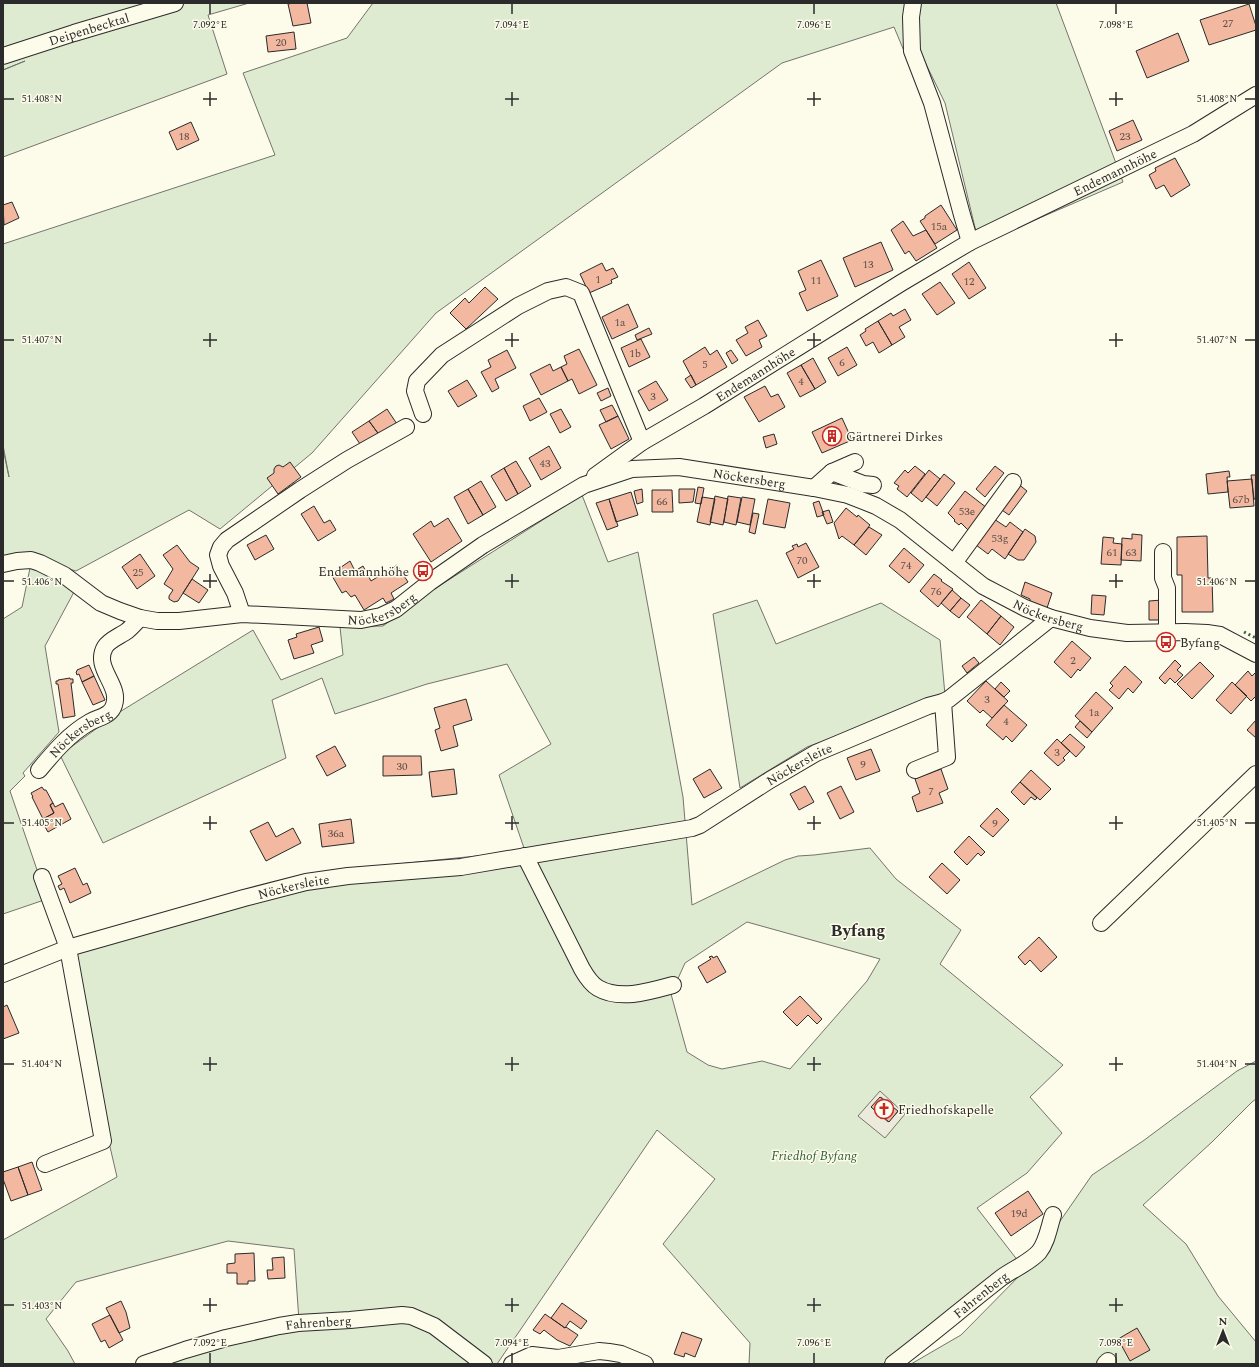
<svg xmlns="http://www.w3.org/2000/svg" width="1259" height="1367" viewBox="0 0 1259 1367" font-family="Spectral,serif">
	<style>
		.green { fill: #deebd1; stroke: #74746e; fill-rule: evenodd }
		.parking { fill: #eceadb; stroke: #74746e; fill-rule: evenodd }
		.building { fill: #f2b8a0; stroke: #2b2b2b }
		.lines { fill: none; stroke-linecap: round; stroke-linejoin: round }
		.minor-casing { stroke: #2b2b2b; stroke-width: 18 }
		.minor { stroke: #fdfbea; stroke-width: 16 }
		.hedge { stroke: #34623c; stroke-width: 3; stroke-dasharray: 2 3; stroke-linecap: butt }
		.ticks { fill: none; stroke: #2b2b2b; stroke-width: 1.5 }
		.labels { text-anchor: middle; stroke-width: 3; stroke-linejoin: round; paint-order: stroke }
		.number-label { font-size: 11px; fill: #5d4e48 }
		.street-label { font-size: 13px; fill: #2b2b2b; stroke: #fdfbea }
		.poi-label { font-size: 13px; fill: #2b2b2b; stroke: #fdfbea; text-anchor: start }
		.park-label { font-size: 13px; font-style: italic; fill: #34623c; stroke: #fdfbea }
		.district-label { font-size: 17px; font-weight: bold; fill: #2b2b2b; stroke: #fdfbea }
		.ticks-label { font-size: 10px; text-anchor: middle; fill: #2b2b2b; stroke: #fdfbea; stroke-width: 3; stroke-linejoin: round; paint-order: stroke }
	</style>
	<rect width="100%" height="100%" fill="#fdfbea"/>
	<!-- green -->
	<path class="green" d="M3,3H249L208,15L227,74L3,157V70L25,61L3,70Z
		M373,3H1056L1123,182L979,244L945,103L923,58L924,57L909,63L894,27L782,63L436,313L312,453L220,529L189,510L76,571L24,556L3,559V449L9,477L3,445V244L275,155L243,73L347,38Z
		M582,495L608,562L638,552L683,797L692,905L785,860L798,856L814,855L870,848L896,879L961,930L940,964L1063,1065L1030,1097L1062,1133L1027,1173L977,1208L1022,1266L976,1309L890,1364H749L750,1343L663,1244L715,1179L657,1130L497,1364H492L420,1318L299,1321L294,1249L228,1241L76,1282L46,1319L68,1351L75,1364H3V1240L117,1177L65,953L359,868L525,851L499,775L551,744L507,664L427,684L335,714L322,678L272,700L286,758L103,843L60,755L118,713L253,630L281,680L343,655L340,627L383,626L428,593ZM747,922L880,959L867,981L790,1069L762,1061L722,1069L708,1065L687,1052L671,994L685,963Z
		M30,568L51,575L74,592L45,646L59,732L23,773L25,776L10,791L47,899L3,914V619L22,607Z
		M757,600L776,644L881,603L940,640L945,695L807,747L740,788L713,614Z
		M1256,1061V1099L1252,1102L1212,1142L1143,1205L1186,1244L1218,1296L1256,1342V1364H911L961,1335L1029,1266L1092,1175L1143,1141L1237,1071Z
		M411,1318L481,1364H151L275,1329Z"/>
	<!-- parking -->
	<path class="parking" d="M880,1091L905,1114L885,1138L858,1116ZM881,1097L898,1112L888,1122L871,1107Z"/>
	<!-- building -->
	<path class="building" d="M293,3H307L311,23L293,26L288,4Z
		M1249,4L1256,26V30L1209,45L1200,20Z
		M294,32L296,49L268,52L266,36Z
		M1178,33L1189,61L1147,78L1136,51Z
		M1133,120L1142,140L1117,151L1109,131Z
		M191,122L199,140L177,150L169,132Z
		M1175,158L1190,185L1171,197L1164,185L1156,189L1149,175L1156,171L1155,168Z
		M12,202L19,218L4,225L3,205Z
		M941,205L957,230L935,244L920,221L925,218V216Z
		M903,221L913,236L926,230L937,248L916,261L909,251L905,254L891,230Z
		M881,242L893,270L855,287L843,258Z
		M821,260L838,296L807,311L799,293L806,290L798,271Z
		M969,262L986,288L969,299L952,274Z
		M602,263L606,271L613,268L618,277L611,280L612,283L589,293L580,274Z
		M940,282L955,303L937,315L922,294Z
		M485,287L498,299L466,329L450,313L465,298L469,303Z
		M628,304L638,327L612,339L602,317Z
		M905,309L911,320L899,327L905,337L892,345L878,321L891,313L893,316Z
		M758,320L767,336L759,340L762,347L746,356L736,340L748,333L745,327Z
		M878,321L892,345L879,353L873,342L866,346L860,335L866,331L865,329Z
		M649,328L652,334L637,340L635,335Z
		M641,339L650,357L629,367L621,348Z
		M705,347L710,355L717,350L727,367L696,385L683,361Z
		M847,347L857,365L838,376L828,358Z
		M579,349L597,385L579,394L572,379L568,381L561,367L567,364L564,356Z
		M507,350L516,368L495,379L499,388L492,392L481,372L491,367L488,360Z
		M731,350L738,360L732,364L726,353Z
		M813,358L826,382L815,389L801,365Z
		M550,364L553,371L561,367L568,381L541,395L530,374Z
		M801,365L815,389L800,397L787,373Z
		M691,375L696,385L691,388L685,379Z
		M467,380L477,396L458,407L448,391Z
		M656,381L668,400L649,411L638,391Z
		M765,386L771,397L778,394L785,407L759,422L744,397Z
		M608,388L611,396L601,401L597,393Z
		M539,398L547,412L530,421L523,406Z
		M612,405L618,416L606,422L600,410Z
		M387,409L397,424L380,436L369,421Z
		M561,409L571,427L560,433L550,414Z
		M618,416L629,439L611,449L599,425Z
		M842,418L852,440L822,453L812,432Z
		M369,421L380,436L362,447L352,432Z
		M774,434L777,444L766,448L763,437Z
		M549,446L561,468L541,480L529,458Z
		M516,461L531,486L518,494L504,468Z
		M290,462L301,477L278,494L267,478L274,473V469L276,466L279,465L283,467Z
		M915,466L925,474L907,497L897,489L899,486L894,483L905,470L908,473Z
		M995,466L1004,473L985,497L976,489Z
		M504,468L518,494L506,501L491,476Z
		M929,470L940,479L922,502L911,493Z
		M1229,471L1230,477H1227L1228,492L1208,494L1206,474Z
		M944,474L955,483L937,506L926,497Z
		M1251,475H1256V499H1254Z
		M1252,479L1254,506L1230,508L1227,481Z
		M481,481L496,507L483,515L468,489Z
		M1017,483L1027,491L1009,515L999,508Z
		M698,487L704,488L701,504L695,503Z
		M468,489L483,515L468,524L454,497Z
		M642,489L643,502L637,504L634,491Z
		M679,489H695L693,502L679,503Z
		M652,490H672L673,512H652Z
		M965,491L987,508L969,531L961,523L959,525L954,521L955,520L948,513Z
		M631,492L638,515L616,522L609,499Z
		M715,496L728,499L723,525L710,522Z
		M728,496L741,498L736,525L724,522Z
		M702,497L715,499L710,525L697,522Z
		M742,497L755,499L750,525L737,522Z
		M609,499L618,526L607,530L596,503Z
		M768,499L790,503L785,528L763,524Z
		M819,501L824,515L817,517L813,503Z
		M314,506L324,523L330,520L336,530L318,541L301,514Z
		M846,508L857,517L858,515L870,525L854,545L842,536L839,539L834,523Z
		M829,510L833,522L827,524L822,512Z
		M753,513L759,514L755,534L749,532Z
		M448,518L462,541L431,562L413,534L431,521L434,527Z
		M994,519L1006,527L1010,522L1023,532L1005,559L992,549L988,554L976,545Z
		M869,527L882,535L866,555L854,545Z
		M1025,529L1035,536L1036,542L1024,560H1018L1008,554Z
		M1132,534L1142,535L1141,561L1121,560L1122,538L1132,539Z
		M266,535L274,549L255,560L247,545Z
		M1207,536L1208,578H1212L1213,612H1182V575H1177V537Z
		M1103,537L1114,538L1113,543L1122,544L1121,565L1101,564Z
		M806,543L819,567L798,578L786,553L794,549L792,546L797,544L798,547Z
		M177,545L190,562L199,568L178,601L174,602L169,599V596L173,590L164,584L173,569L163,555Z
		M904,548L924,565L909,583L889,566Z
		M140,554L155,576L137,589L122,567Z
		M350,561L355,571L363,566L371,581L397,565L408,582L391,593L394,599L386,603L383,598L364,610L355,595L351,597L346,591L342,593L331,574Z
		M934,574L942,580L941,581L953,589L938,607L920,591Z
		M192,579L208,590L199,603L183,593Z
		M1025,582L1052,593L1047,608L1030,602V599L1021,595Z
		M952,590L961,598L950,611L941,603Z
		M1092,595L1106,596L1104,615L1091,614Z
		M961,598L970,605L959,618L950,611Z
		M981,600L1001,616L987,634L967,617Z
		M1162,600V620H1149V601Z
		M1001,616L1014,627L1000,645L987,634Z
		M319,627L323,641L311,645L314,653L294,659L288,640L297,637L296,634Z
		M1072,641L1091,658L1080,671L1078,669L1071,678L1054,662Z
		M974,657L979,663L967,673L962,666Z
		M1175,660L1181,666L1177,670L1183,675L1175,683L1170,678L1165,684L1159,678Z
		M1200,662L1214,676L1192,699L1177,684Z
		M89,665L94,676L82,682L79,674L77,675L76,672L77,671V670Z
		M1125,666L1142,682L1133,693L1128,688L1119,699L1109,690L1113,686L1110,683Z
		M1248,671L1252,676L1255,673L1256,674V696L1251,701L1235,685Z
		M94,676L105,700L93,705L82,682Z
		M70,678V679H73V683H71L75,716L63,718L58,684H56V681H58V680Z
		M986,681L1008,701L992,718L983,710L980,713L967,701Z
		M1001,682L1010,691L1004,697L995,689Z
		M1232,682L1247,696L1231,714L1216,700Z
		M1096,692L1113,708L1092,732L1075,716Z
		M466,699L472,720L453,726L458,746L441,751L435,730L440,728L434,708Z
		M1004,705L1027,725L1012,742L1006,736L1003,740L986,725Z
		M1256,720V738L1247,730Z
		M1080,721L1092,732L1087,738L1075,727Z
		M1070,734L1085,747L1076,757L1061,743Z
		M1057,739L1070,751L1063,758L1065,760L1058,766L1044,753Z
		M335,746L346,766L327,776L316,756Z
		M871,749L880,771L856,780L847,758Z
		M383,756H421L422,775L383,776Z
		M454,769L457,794L432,797L429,772Z
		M710,769L722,788L704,798L693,779Z
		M941,769L948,789L939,793L943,803L917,812L912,797L920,793L915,779Z
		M1031,770L1051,789L1040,800L1020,782Z
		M1020,782L1037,798L1035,800L1031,797L1024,805L1011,792Z
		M805,786L814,802L799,810L790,794Z
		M841,786L854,812L840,819L827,793Z
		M42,787L44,790H46L53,803L50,805L54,813L43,819L32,797H33L31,793Z
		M53,803L55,807L63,803L71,819L48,832L41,820L54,813L50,805Z
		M997,808L1009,820L993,837L980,826Z
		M351,819L354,843L322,847L319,824Z
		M268,822L276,837L293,828L301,843L266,861L250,831Z
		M969,836L985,852L981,856L978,853L967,865L954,852Z
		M942,863L960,880L947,894L929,877Z
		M75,868L83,885L87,883L91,893L70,903L64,888L60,890L58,886L62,884L58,876Z
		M1039,937L1057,957L1041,972L1030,960L1025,965L1018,957Z
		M712,956L713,958L717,956L726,972L707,983L698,967L711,959L709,957Z
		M800,996L822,1019L817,1024L808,1015L797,1026L783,1012Z
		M7,1005L19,1033L3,1039V1007Z
		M880,1097L898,1111L889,1122L871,1107Z
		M32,1162L42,1190L28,1195L18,1167Z
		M18,1167L28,1195L11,1201L3,1179V1172Z
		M1028,1191L1043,1214L1011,1236L995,1213Z
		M254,1253L255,1281H248V1284H237V1273H227V1264L235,1263V1254Z
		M284,1257L285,1278L268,1279L267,1270H273L272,1258Z
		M121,1301L126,1312L130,1328L119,1333L106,1308Z
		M562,1303L587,1321L581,1329L570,1321L565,1328L551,1318Z
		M545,1314L565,1328L566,1327L578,1335L570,1346L557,1340L544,1330L540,1334L533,1330Z
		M110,1315L123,1340L109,1348L105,1340L101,1342L92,1324Z
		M1137,1328L1150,1350L1130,1361L1118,1339Z
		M682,1332L702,1339L695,1357L685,1353L684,1357L674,1354Z"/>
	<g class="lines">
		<!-- minor casing -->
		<g class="minor-casing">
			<g id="minor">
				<path d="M913,3L911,17L912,51L932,103L962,215L970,242"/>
				<path id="s1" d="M3,56L74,33L175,3"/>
				<path d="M423,414L415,391L417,381L442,355L518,306L548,291L566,287L581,293L642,442"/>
				<path d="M832,472L863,484L873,485"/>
				<path id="s2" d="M595,476L642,442L704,406L901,283L970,242L1193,134L1256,95"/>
				<path d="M814,488L832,472L855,462"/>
				<path d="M1163,552V578L1167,588V633"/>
				<path d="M954,563L1013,482"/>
				<path id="s3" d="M3,564L17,561L31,560L40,563L64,575L101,603L120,611L140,618L157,621H179L242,614L361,620L381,616L396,609L430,582L483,545L584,485L632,469L679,467L814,488L848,495L876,506L900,520L983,586L1025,608L1051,618L1090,628L1127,633L1185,632L1207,633L1220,635L1256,654"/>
				<path d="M242,614L235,593L221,566L218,555L221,547L227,540L300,490L347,460L406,427"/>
				<path id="s4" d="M39,770C54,752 69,734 90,722C99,717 111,716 114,705C121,685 93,668 105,647C109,640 120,636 127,631C132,627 136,622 140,618"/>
				<path d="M915,770L947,757L943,702"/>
				<path d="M525,856L582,969C586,976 591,984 598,988C620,1001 651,991 673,985"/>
				<path d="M42,877L68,948L103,1141L45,1164"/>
				<path d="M1101,923L1256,774"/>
				<path id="s5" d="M3,974L68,948L244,898L306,882L348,876L461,867L692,828L700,825L770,780L816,753L928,706L943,702L949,699L1051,618"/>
				<path id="s6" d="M144,1364L185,1350L226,1338L279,1326L298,1323L350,1320L402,1315L411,1316L434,1326L484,1364"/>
				<path d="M512,1364L532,1355L558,1358L599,1351L609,1352L621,1354L645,1364"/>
				<path id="s7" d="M893,1364C930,1336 965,1306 1001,1278C1013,1269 1029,1263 1039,1252C1047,1242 1049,1227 1053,1215"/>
				<path d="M1105,1364L1108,1361"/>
			</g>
		</g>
		<!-- minor -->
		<use href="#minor" class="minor"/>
		<!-- hedge -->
		<path class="hedge" d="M1244,632L1256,638"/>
	</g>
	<!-- ticks -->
	<path class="ticks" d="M210,4V14M512,4V14M814,4V14M1116,4V14M210,92V106M512,92V106M814,92V106M1116,92V106M4,99H14M203,99H217M505,99H519M807,99H821M1109,99H1123M1245,99H1255M210,333V347M512,333V347M814,333V347M1116,333V347M4,340H14M203,340H217M505,340H519M807,340H821M1109,340H1123M1245,340H1255M210,574V588M512,574V588M814,574V588M1116,574V588M4,581H14M203,581H217M505,581H519M807,581H821M1109,581H1123M1245,581H1255M210,816V830M512,816V830M814,816V830M1116,816V830M4,823H14M203,823H217M505,823H519M807,823H821M1109,823H1123M1245,823H1255M210,1057V1071M512,1057V1071M814,1057V1071M1116,1057V1071M4,1064H14M203,1064H217M505,1064H519M807,1064H821M1109,1064H1123M1245,1064H1255M210,1298V1312M512,1298V1312M814,1298V1312M1116,1298V1312M4,1305H14M203,1305H217M505,1305H519M807,1305H821M1109,1305H1123M210,1353V1363M512,1353V1363M814,1353V1363M1116,1353V1363"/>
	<!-- icons -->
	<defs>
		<g id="building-ring" transform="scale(1)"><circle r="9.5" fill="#fdfbea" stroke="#c62828" stroke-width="1.5"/><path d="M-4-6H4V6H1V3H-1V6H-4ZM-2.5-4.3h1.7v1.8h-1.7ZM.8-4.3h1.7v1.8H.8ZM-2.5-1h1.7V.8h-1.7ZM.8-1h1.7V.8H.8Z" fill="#c62828"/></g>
		<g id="bus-ring" transform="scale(1)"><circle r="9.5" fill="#fdfbea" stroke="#c62828" stroke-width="1.5"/><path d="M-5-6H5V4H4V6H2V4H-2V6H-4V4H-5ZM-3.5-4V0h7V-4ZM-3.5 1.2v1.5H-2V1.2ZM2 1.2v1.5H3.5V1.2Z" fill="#c62828"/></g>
		<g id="church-ring" transform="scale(1)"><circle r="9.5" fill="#fdfbea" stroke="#c62828" stroke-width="1.5"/><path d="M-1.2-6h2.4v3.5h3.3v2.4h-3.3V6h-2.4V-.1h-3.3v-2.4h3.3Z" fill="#c62828"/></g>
	</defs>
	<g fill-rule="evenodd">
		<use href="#building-ring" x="832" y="436"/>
		<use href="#bus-ring" x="423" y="571"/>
		<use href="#bus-ring" x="1166" y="642"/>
		<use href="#church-ring" x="884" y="1109"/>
	</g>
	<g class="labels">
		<!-- number labels -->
		<g class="number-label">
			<text x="1228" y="27">27</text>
			<text x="281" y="46">20</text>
			<text x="184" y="140">18</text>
			<text x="1125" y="140">23</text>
			<text x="939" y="230">15a</text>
			<text x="868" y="268">13</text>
			<text x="598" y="283">1</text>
			<text x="816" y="284">11</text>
			<text x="969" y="285">12</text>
			<text x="620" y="326">1a</text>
			<text x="635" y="357">1b</text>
			<text x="842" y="366">6</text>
			<text x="705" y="368">5</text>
			<text x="801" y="385">4</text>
			<text x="653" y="400">3</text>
			<text x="545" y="467">43</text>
			<text x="1241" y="503">67b</text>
			<text x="662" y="505">66</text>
			<text x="967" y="515">53e</text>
			<text x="1000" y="542">53g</text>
			<text x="1112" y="556">61</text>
			<text x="1131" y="556">63</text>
			<text x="802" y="564">70</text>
			<text x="906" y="569">74</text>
			<text x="138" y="576">25</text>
			<text x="936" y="595">76</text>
			<text x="1073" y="664">2</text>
			<text x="987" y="703">3</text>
			<text x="1094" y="716">1a</text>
			<text x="1006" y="725">4</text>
			<text x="1057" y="756">3</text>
			<text x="863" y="768">9</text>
			<text x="402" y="770">30</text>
			<text x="931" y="795">7</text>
			<text x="995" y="827">9</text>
			<text x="336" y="837">36a</text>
			<text x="1019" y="1217">19d</text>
		</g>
		<!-- street labels -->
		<g class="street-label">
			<text dy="5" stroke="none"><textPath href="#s1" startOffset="90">Deipenbecktal</textPath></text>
			<text dy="5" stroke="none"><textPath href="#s2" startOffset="603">Endemannhöhe</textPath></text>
			<text dy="5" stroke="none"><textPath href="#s2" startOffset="190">Endemannhöhe</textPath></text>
			<text dy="5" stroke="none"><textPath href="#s3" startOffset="806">Nöckersberg</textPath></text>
			<text dy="5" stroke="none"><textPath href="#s3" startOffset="398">Nöckersberg</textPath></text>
			<text dy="5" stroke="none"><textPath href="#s3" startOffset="1142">Nöckersberg</textPath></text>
			<text dy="5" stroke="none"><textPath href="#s4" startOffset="56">Nöckersberg</textPath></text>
			<text dy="5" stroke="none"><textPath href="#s5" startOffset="832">Nöckersleite</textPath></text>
			<text dy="5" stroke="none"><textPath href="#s5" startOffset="304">Nöckersleite</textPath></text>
			<text dy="5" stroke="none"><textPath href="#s7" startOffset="112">Fahrenberg</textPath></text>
			<text dy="5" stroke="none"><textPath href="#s6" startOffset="180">Fahrenberg</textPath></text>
		</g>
		<!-- poi labels -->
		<g class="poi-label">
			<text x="846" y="441">Gärtnerei Dirkes</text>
			<text x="409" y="576" text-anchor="end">Endemannhöhe</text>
			<text x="1180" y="647">Byfang</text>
			<text x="898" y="1114">Friedhofskapelle</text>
		</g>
		<!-- park labels -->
		<g class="park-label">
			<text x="814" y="1160">Friedhof Byfang</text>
		</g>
		<!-- district labels -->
		<g class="district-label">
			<text x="858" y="936">Byfang</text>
		</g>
	</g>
	<g class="ticks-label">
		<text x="210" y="28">7.092°E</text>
		<text x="512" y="28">7.094°E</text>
		<text x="814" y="28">7.096°E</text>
		<text x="1116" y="28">7.098°E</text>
		<text x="42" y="102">51.408°N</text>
		<text x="1217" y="102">51.408°N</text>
		<text x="42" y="343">51.407°N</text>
		<text x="1217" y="343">51.407°N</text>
		<text x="42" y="585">51.406°N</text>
		<text x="1217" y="585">51.406°N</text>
		<text x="42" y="826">51.405°N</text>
		<text x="1217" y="826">51.405°N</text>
		<text x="42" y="1067">51.404°N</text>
		<text x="1217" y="1067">51.404°N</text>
		<text x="42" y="1309">51.403°N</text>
		<text x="210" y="1346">7.092°E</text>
		<text x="512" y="1346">7.094°E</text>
		<text x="814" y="1346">7.096°E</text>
		<text x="1116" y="1346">7.098°E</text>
	</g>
	<!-- border -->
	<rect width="1259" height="1367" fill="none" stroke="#2b2b2b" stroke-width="8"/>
	<!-- north arrow -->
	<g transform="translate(1223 1331)" stroke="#fdfbea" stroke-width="3" paint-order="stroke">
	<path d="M0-3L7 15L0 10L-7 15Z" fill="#2b2b2b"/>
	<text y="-6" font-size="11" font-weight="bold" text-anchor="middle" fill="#2b2b2b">N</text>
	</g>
</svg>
